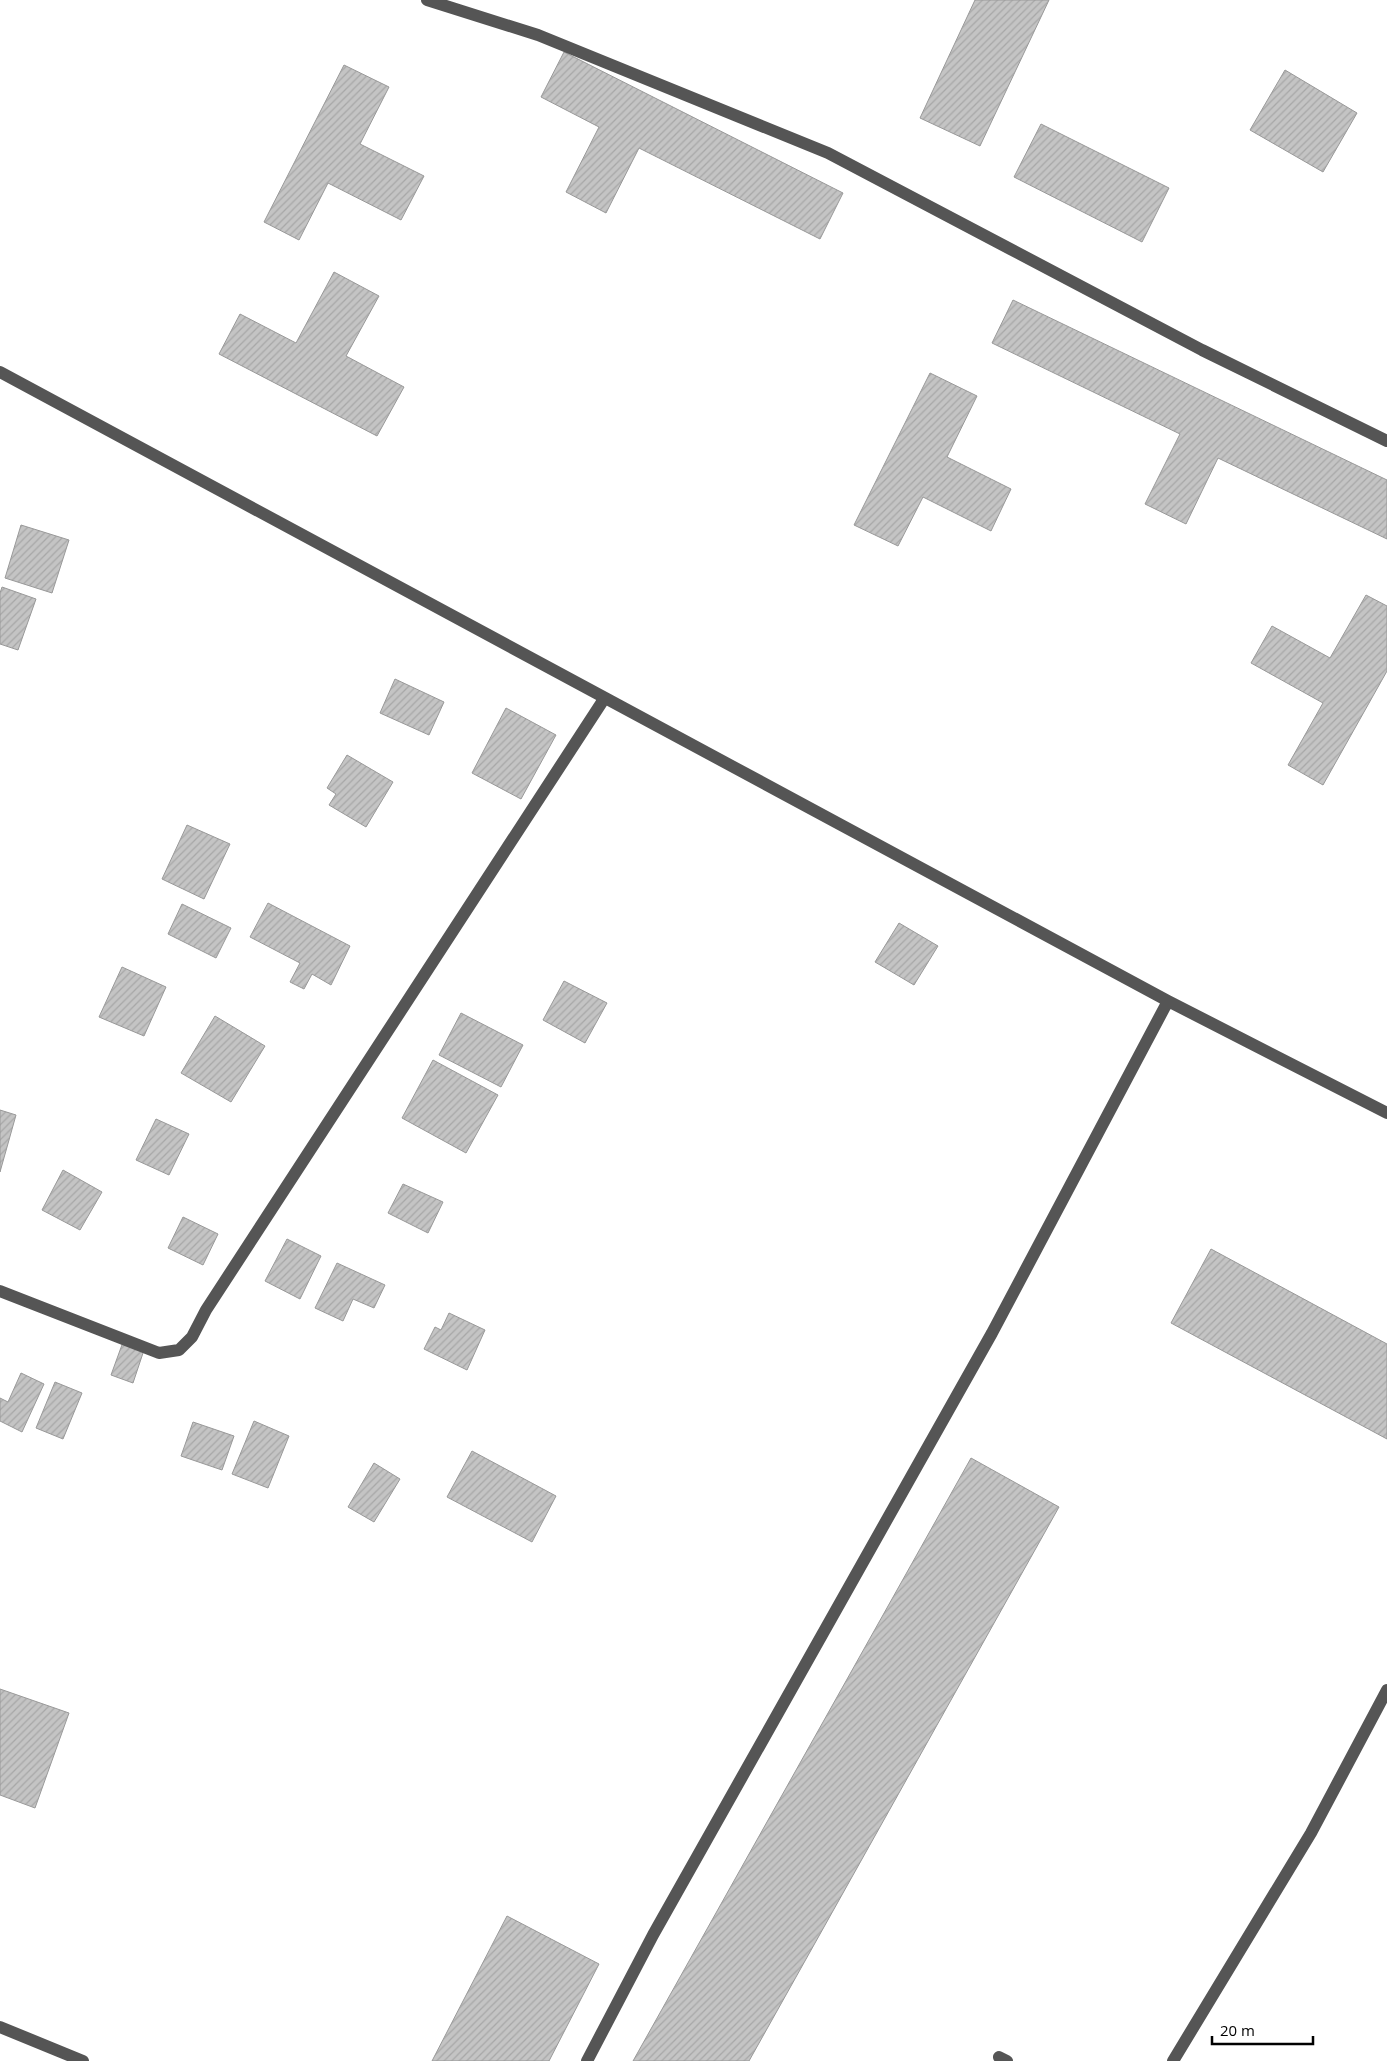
<svg xmlns="http://www.w3.org/2000/svg" width="1387" height="2061" viewBox="0 0 1387 2061" font-family="'Open Sans',sans-serif">
	<style>
		.building { fill: url(#building-hatch); stroke: #999 }
		.lines { fill: none; stroke-linecap: round; stroke-linejoin: round }
		.minor { stroke: #555; stroke-width: 12 }
	</style>
	<defs>
		<pattern id="building-hatch" width="6" height="6" patternUnits="userSpaceOnUse" patternTransform="scale(1.25)"><rect width="6" height="6" fill="#c4c4c4"/><path d="M-1 1l2-2M0 6l6-6M5 7l2-2" fill="none" stroke="#a7a7a7"/></pattern>
	</defs>
	<rect width="100%" height="100%" fill="#fff"/>
	<!-- building -->
	<path class="building" d="M975,0H1049L980,146L920,118Z
		M564,52L843,193L820,239L639,148L606,213L566,192L599,127L541,97Z
		M344,65L389,87L360,144L424,176L401,220L328,183L299,240L264,222Z
		M1285,70L1357,113L1323,172L1250,130Z
		M1041,124L1169,188L1142,242L1014,177Z
		M334,272L379,296L346,356L404,387L377,436L219,354L240,314L296,343Z
		M1013,300L1387,480V539L1218,458L1186,524L1145,504L1180,434L992,343Z
		M930,373L977,396L947,457L1011,489L991,531L923,497L898,546L854,525Z
		M21,525L69,540L52,593L5,578Z
		M2,587L36,599L18,650L0,644V593Z
		M1366,595L1387,606V671L1323,785L1288,765L1323,703L1251,663L1272,626L1330,658Z
		M395,679L444,702L429,735L380,713Z
		M506,708L556,735L521,799L472,773Z
		M347,755L393,782L366,827L329,805L336,794L327,788Z
		M187,825L230,844L204,899L162,879Z
		M268,903L350,946L331,985L312,974L304,989L290,982L300,963L250,937Z
		M182,904L231,928L216,958L168,934Z
		M899,923L938,946L914,985L875,962Z
		M122,967L166,987L144,1036L99,1017Z
		M564,981L607,1003L585,1043L543,1020Z
		M461,1013L523,1045L501,1087L439,1055Z
		M215,1016L265,1046L231,1102L181,1073Z
		M433,1060L498,1095L466,1153L402,1118Z
		M0,1110L16,1115L0,1172Z
		M156,1119L189,1134L169,1175L136,1160Z
		M63,1170L102,1192L80,1230L42,1210Z
		M403,1184L443,1202L428,1233L388,1213Z
		M183,1217L218,1234L203,1265L168,1248Z
		M287,1239L321,1256L300,1299L265,1281Z
		M1211,1249L1387,1344V1439L1171,1323Z
		M337,1263L385,1285L374,1308L353,1299L343,1321L315,1308Z
		M449,1313L485,1330L467,1370L424,1349L435,1327L441,1330Z
		M123,1342L144,1350L133,1383L111,1375Z
		M21,1373L44,1384L22,1432L0,1421V1398L8,1402Z
		M55,1382L82,1393L63,1439L36,1428Z
		M254,1421L289,1436L268,1488L232,1474Z
		M193,1422L234,1436L222,1470L181,1456Z
		M472,1451L556,1496L532,1542L447,1497Z
		M971,1458L1059,1507L749,2061H633Z
		M374,1463L400,1479L374,1522L348,1507Z
		M0,1689L69,1713L35,1808L0,1795Z
		M507,1916L599,1964L549,2061H432Z"/>
	<g class="lines">
		<!-- minor -->
		<path class="minor" d="M427,0L538,35L828,153L1202,350L1387,441
			M0,372L1168,1001L1387,1113
			M0,1291L159,1353L179,1350L192,1337L206,1310L604,699
			M0,2027L83,2061
			M999,2057L1007,2061
			M587,2061L653,1935L992,1333L1168,1001
			M1173,2061L1311,1833L1387,1690"/>
	</g>
	<!-- scale -->
	<path d="M1212 2036v8h101v-8" fill="none" stroke="#000000" stroke-width="2.5"/>
	<text x="1220" y="2036" font-size="15" fill="#000000" stroke="#ffffff" stroke-width="4" paint-order="stroke">20 m</text>
</svg>
